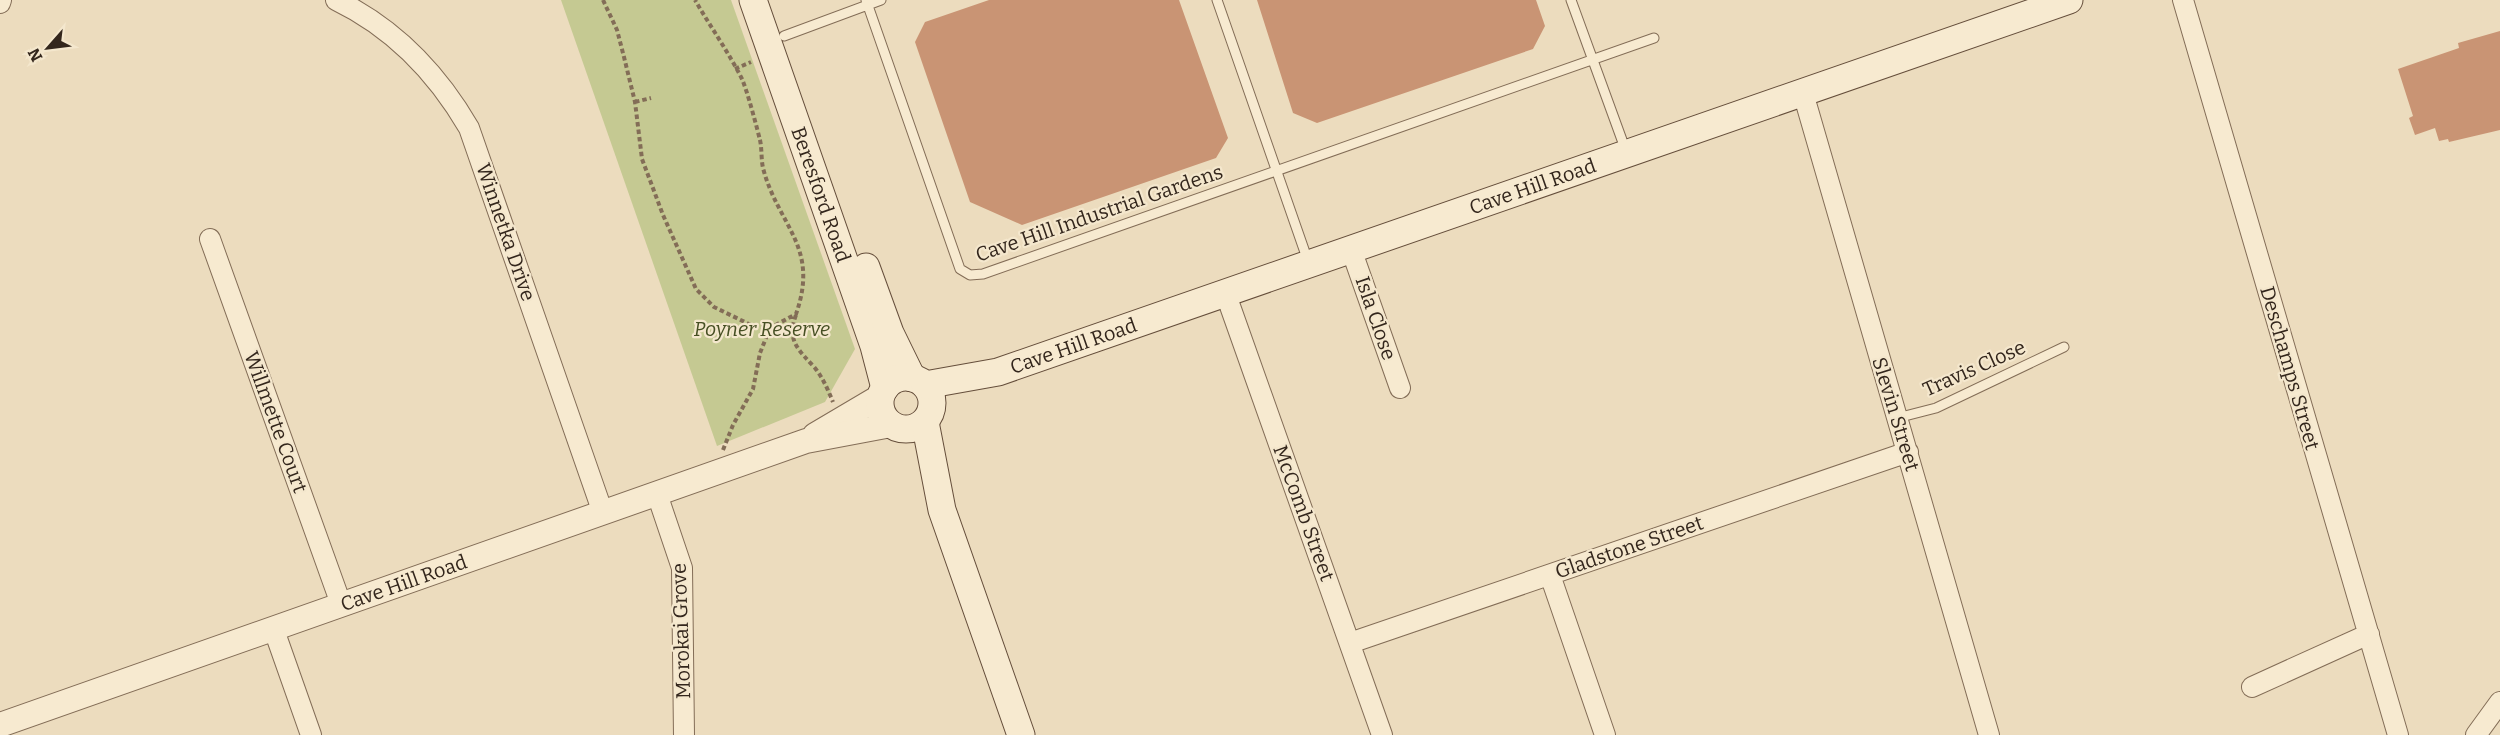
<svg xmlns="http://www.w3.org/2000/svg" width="2500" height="735" viewBox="0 0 2500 735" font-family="Bitter,serif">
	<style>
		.green { fill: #c5c992 }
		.building { fill: #c99474 }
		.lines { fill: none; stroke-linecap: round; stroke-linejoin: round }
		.service-casing { stroke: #836d57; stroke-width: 11 }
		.minor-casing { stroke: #836d57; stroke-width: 22 }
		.tertiary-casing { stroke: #836d57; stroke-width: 26 }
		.secondary-casing { stroke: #654e3b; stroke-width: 29 }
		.path { stroke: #836d57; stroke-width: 4; stroke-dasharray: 4.5 3; stroke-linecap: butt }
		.service { stroke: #f7ead0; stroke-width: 9 }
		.minor { stroke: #f7ead0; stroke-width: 20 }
		.tertiary { stroke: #f7ead0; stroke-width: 24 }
		.secondary { stroke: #f7ead0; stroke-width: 27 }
		.labels { text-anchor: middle; stroke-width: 4.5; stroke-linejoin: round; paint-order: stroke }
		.street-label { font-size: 20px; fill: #33261c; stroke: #f4e7cd }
		.park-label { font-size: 20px; font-style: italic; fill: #464f23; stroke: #f4e7cd }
	</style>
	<rect width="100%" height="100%" fill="#ecdcbe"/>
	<!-- green -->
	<path class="green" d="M561,0H731L855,349L825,402L717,446Z"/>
	<!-- building -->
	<path class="building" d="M989,0H1179L1228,138L1216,158L1022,225L970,202L915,42L925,22Z
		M1257,0H1536L1545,26L1533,49L1317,123L1293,113Z
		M2500,31V130L2449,142L2448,139L2439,141L2435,128L2415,135L2409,118L2413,116L2398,69L2459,48L2458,43Z"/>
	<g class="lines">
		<!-- service casing -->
		<g class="service-casing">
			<path id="service" d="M866,0L960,269L970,275L983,274L1654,38
				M1217,0L1308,261
				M1571,0L1626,151
				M784,36L881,0
				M1897,418L1936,408L2064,347"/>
		</g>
		<!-- minor casing -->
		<g class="minor-casing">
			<path id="minor" d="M336,0C394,28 437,73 469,128L603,513
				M2183,0L2398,735
				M0,3L1,0
				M1803,93L1989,735
				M210,239L341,604
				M1351,249L1400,388
				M1225,292L1382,735
				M657,494L682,568L684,735
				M1550,575L1605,735
				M274,630L311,735
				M1350,643L1908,452
				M2252,687L2369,634
				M2476,735L2500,702"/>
		</g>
		<!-- tertiary casing -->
		<g class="tertiary-casing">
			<g id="tertiary">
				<path d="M815,435L881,396"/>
				<path id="s1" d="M0,725L806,441L891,425"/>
			</g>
		</g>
		<!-- secondary casing -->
		<g class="secondary-casing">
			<g id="secondary">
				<path id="s2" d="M753,0L874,346L885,388"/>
				<path d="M866,267L890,333L912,378"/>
				<circle cx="906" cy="403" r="26"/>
				<path id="s3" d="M925,385L998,372L2069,0"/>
				<path d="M925,422L942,510L1021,735"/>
			</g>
		</g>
		<!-- path -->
		<path class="path" d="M603,0L617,30L624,57L635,102L642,159L663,215L696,289L714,307L753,326L770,328L796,314C820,246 778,226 763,168C761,159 762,149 760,140C757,128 747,90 742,79C729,53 710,26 695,0
			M735,69L751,62
			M635,102L651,98
			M796,315C786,341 799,350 815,368C823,378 828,390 833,402
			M723,450L733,425L753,389L760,353L770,328"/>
		<!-- service -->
		<use href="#service" class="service"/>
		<!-- minor -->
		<use href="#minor" class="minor"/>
		<!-- tertiary -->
		<use href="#tertiary" class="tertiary"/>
		<!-- secondary -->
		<use href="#secondary" class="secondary"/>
	</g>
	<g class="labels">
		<!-- street labels -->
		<g class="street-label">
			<text dy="7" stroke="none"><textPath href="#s3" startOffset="640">Cave Hill Road</textPath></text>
			<text dy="7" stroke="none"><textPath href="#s2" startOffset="206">Beresford Road</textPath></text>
			<text transform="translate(1099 213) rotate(-19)" y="7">Cave Hill Industrial Gardens</text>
			<text transform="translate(506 232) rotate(71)" y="7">Winnetka Drive</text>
			<text transform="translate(1376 318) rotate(71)" y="7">Isla Close</text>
			<text dy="7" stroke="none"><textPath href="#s3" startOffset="154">Cave Hill Road</textPath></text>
			<text transform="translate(1974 368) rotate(-24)" y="7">Travis Close</text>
			<text transform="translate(2290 368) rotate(74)" y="7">Deschamps Street</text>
			<text transform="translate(1896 414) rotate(73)" y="7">Slevin Street</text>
			<text transform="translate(276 422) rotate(70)" y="7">Willmette Court</text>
			<text transform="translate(1304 513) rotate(70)" y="7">McComb Street</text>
			<text transform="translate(1629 547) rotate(-19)" y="7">Gladstone Street</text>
			<text dy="7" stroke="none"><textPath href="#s1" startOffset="428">Cave Hill Road</textPath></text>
			<text transform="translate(681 631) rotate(-92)" y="7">Morokai Grove</text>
		</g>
		<!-- park labels -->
		<g class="park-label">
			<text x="762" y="336">Poyner Reserve</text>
		</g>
	</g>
	<!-- north arrow -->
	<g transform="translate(48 48) rotate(242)" stroke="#f4e7cd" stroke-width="4.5" paint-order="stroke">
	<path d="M0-4.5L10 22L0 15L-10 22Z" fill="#33261c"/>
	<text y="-9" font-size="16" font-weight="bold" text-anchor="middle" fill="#33261c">N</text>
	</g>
</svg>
